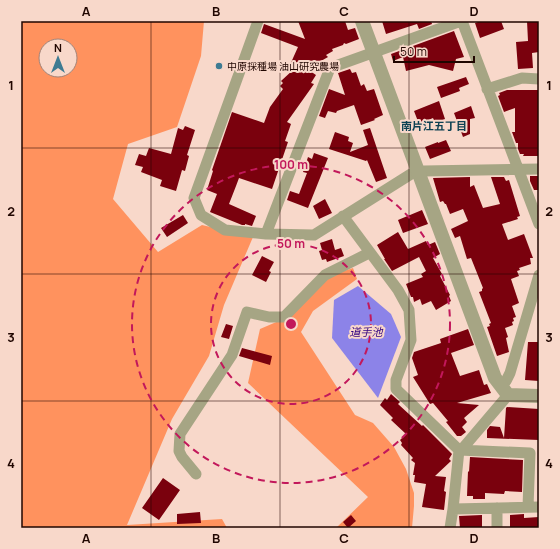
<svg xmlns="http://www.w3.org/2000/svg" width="560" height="549" viewBox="0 0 560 549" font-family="Manrope,'Noto Sans JP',sans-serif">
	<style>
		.forest { fill: #ff925e; fill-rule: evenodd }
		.water { fill: #8c83e8 }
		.building { fill: #7a010d }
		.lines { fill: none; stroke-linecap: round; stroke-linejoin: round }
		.minor { stroke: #a6a584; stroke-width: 11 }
		.tertiary { stroke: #a6a584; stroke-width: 14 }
		.grid { fill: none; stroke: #200600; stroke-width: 1; stroke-opacity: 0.55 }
		.ring { fill: none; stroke: #c2185b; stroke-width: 2; stroke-dasharray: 7 5 }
		.poi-dot { fill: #3e7b92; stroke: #f8d8ca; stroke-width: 1.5 }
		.labels { text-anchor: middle; stroke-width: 4; stroke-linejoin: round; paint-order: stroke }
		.poi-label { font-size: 10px; fill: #200600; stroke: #f8d8ca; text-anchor: start }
		.neighbourhood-label { font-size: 11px; font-weight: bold; fill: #0c4052; stroke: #f8d8ca }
		.water-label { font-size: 11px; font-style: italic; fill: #300081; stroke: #f8d8ca }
		.centre { fill: #c2185b; stroke: #f8d8ca; stroke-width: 2 }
		.ring-label { font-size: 12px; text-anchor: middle; font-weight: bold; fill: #c2185b; stroke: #f8d8ca; stroke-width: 4; stroke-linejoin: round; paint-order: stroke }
		.neatline { fill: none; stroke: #200600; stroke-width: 1.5 }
		.grid-label { font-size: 13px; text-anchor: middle; font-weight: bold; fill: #200600 }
	</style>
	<rect width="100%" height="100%" fill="#f8d8ca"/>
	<!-- forest -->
	<path class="forest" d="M21,21H204L201,56L177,127L128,144L113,199L158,252L202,225L253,237L224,305L209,356L172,419L127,525L222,519L227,528H21ZM46,46H70V70H46Z
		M353,268L357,279L313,311L301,332L355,415L373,423L394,447L406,469L414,493V506L412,528H336L368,497L248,383L260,329L288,317L324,282L335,274Z"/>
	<!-- water -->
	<path class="water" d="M358,286L391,314L401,337L378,398L332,338L334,300Z"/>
	<!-- building -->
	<path class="building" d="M298,21H345L348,30L355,28L359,39L346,44L344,43L343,45L332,49L333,51L326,55L328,57L307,69L316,75L311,83L314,84L287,122L291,124L285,141L288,142L272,189L239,178L236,186L229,204L256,216L252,226L245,224V225H242L210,212L217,194L207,190L213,171L212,170L232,112L264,123L270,107L283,89L280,86L283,83L281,81L294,69L289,67L298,47L261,33L264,24L305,39Z
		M382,21H431L432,24L419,29L417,24L386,34Z
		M481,21H501L504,29L480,38L475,23Z
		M527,21H539V52L532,53L533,68L518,69L516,42L528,41Z
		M454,31L464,57L456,59L453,71L429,65L406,71L403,57L393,61L391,54Z
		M350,69L352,73L356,72L361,86L364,84L367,91L374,89L383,115L374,119L375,120L361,125L354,105L337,111L336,113L328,111L325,118L319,116L329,89L345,95L338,73Z
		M466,77L469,84L459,88L460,91L441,98L437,87Z
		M507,90H539V156H523L524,154H520L518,149V143H516L512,132H515V108L504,112L498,96L500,95L499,93Z
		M439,101L445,119L435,123L433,118L419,124L414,111Z
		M471,106L475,118L470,119V134L463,137L454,113Z
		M185,126L195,130L187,155L189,156L185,171L182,170L176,191L160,186L162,180L141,172L143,167L135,165L139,154L146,156L149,148L171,154L178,128L183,130Z
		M370,128L387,178L376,182L367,160L366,161L329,149L335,132L349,137L348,141L353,143L350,152L368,145L363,130Z
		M446,140L451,151L430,159L425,147L438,142V143Z
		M314,153L328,158L308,208L287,200L290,191L299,194L307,173L303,172L308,157L312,159Z
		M530,176H539V190H534L530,181Z
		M470,177V187L474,185L483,208L500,204L491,177H504L506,181L509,180L520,216L517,217L518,219L502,224L508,240L524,234L533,258H530L531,264L519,268L520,270L517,271L519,276L511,279L519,303L512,306L516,317L513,318L514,321L512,322L513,325L505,328L508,337L506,338L509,352L497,356L487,327L490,326L489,324L491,323L479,292L482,291V289L483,288L471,258L467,259L460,236L455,238L451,229L468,221L463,209L450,214L446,204H445L443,201L440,202L433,178Z
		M325,199L332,213L319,219L313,206Z
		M422,210L428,224L403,233L398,220Z
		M183,215L188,223L167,237L161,228Z
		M398,232L408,249L426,241L428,245L435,242L440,254L433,258L442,274L440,276L450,295L449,296L451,301L436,310L431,301L422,305L420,299L414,302L413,297H411L406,284L423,277L421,274L426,271L419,257L392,271L384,259H385L377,245Z
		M332,239L335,250L341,248L344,256L327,262L326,259L322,260L319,251L322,250L320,243Z
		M262,256L274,262L269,271L271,272L266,282L252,275Z
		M226,324L233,326L229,339L221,337Z
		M468,329L474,345L451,353L460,376L479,370L484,385L487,384L491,393L457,403L479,405L464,418L467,422L462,427L466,432L461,436H457L446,422L448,421L433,403L430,404L413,377L418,375L412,358L414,352L441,343L440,339Z
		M528,342H539V381L525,380Z
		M242,348L272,356L270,365L239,356Z
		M391,394L400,402L398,404L422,426L423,425L452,454L449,459L451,461L435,476L446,477L444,491L446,492L444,510L422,507L426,484L414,482L415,475H413L415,463L411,460L413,458L401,445L402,443L400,440L406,434L391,420L393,418L380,405L385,398L387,400Z
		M507,407L539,409V440L487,438V430L490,426L500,427L504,438L506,408Z
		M470,457L523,460L522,492L505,491L504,494L485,493V499H473V496H467L468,471L469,472Z
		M163,478L180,490L159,520L142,508Z
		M200,512L201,523L177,524V514Z
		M524,514V518L539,517V528L510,527V515Z
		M351,515L356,521L348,528L343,522Z
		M482,515V528H460L459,516Z"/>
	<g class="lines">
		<!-- minor -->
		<path class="minor" d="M258,21L194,198L201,215L225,230L266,234L314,235L411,174L424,171L539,169
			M462,21L539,224
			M487,89L522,78L539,79
			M343,216L398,290L409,310L411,340L396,380V389L459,450L530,453L528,507
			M266,234L330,68L461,21
			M499,384L506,381L510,373L539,275
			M508,395L463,448L459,450L453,509L539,507
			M196,474L182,457L179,451L180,434L232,355L247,312L269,317H284L325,275L369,253
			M497,508V528
			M450,528L453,509"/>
		<!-- tertiary -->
		<path class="tertiary" d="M362,21L495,378L508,395L539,396"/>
	</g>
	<!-- grid -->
	<path class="grid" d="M151,21V528M280,21V528M409,21V528M21,148H539M21,274H539M21,401H539"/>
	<!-- distance rings -->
	<g class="ring">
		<circle cx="291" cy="324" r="80"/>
		<circle cx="291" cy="324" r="159"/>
	</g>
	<!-- markers -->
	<circle class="poi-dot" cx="219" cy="66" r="4"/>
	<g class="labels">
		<!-- poi labels -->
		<g class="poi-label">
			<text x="227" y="70">中原採種場 油山研究農場</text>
		</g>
		<!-- neighbourhood labels -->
		<g class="neighbourhood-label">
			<text x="434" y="130">南片江五丁目</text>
		</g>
		<!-- water labels -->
		<g class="water-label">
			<text x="366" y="336">道手池</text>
		</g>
	</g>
	<circle cx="291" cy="324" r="6" class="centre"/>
	<g class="ring-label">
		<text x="291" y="169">100 m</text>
		<text x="291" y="248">50 m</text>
	</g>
	<!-- border -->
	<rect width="560" height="549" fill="none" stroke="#f8d8ca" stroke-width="44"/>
	<!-- north arrow -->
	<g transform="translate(58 58)"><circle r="19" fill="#f8d8ca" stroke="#a28479"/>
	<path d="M0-3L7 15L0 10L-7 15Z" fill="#3e7b92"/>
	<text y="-6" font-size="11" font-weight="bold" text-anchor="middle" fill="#200600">N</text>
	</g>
	<!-- scale -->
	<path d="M394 56v6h80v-6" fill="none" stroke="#200600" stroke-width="2"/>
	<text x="400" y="56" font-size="12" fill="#200600" stroke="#f8d8ca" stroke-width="3" paint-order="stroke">50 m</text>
	<rect x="22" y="22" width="516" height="505" class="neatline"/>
	<g class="grid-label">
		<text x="86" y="16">A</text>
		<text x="216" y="16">B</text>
		<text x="344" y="16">C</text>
		<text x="474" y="16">D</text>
		<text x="11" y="90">1</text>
		<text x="549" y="90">1</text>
		<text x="11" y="216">2</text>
		<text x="549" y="216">2</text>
		<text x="11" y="342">3</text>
		<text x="549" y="342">3</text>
		<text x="11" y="468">4</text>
		<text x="549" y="468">4</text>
		<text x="86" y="543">A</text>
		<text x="216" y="543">B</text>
		<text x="344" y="543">C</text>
		<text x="474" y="543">D</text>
	</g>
</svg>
